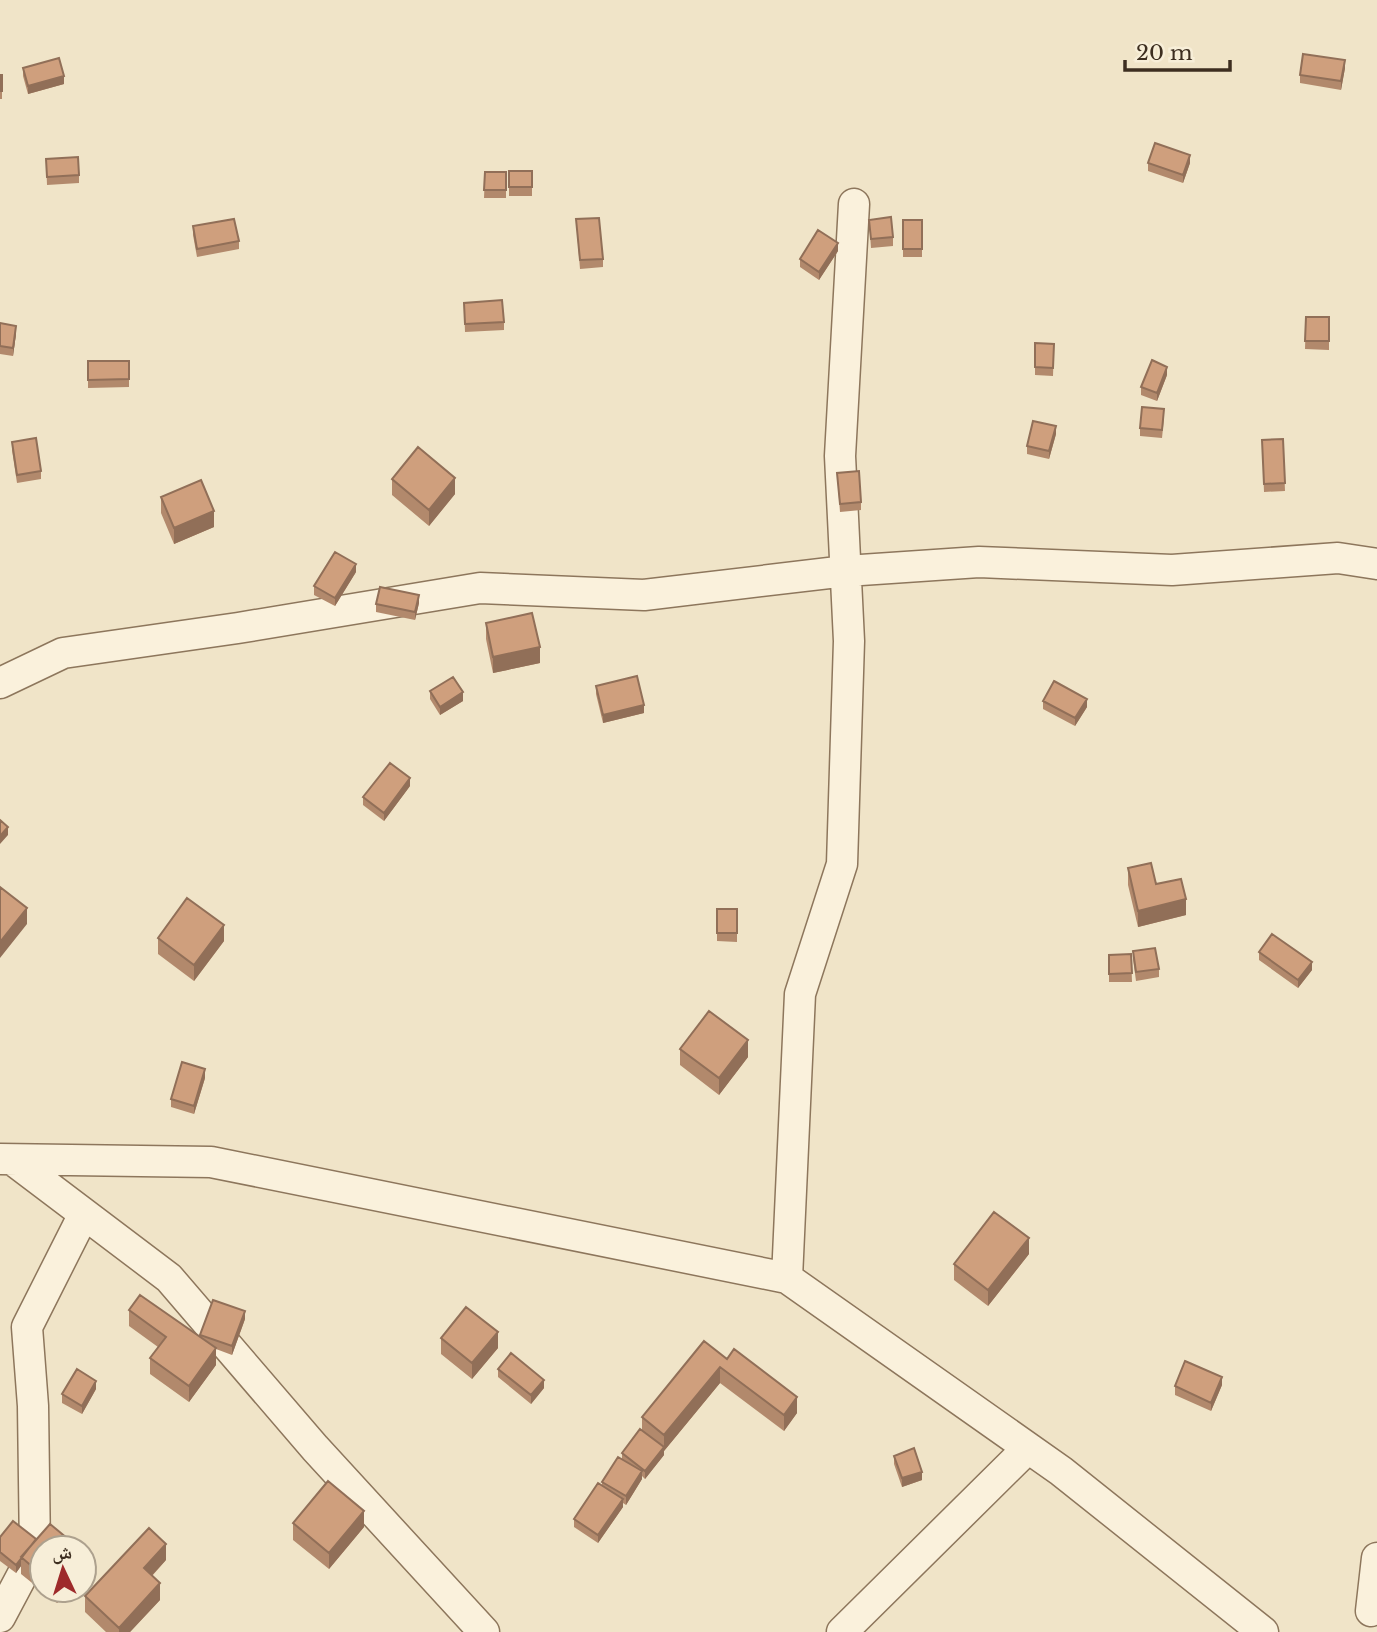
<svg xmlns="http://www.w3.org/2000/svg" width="1377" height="1632" viewBox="0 0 1377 1632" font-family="'Libre Baskerville','Noto Naskh Arabic',serif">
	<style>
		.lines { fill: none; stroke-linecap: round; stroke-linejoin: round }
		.minor-casing { stroke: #8d765c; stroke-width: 33 }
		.minor { stroke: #faf1dc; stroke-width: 30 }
		.wall { fill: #b2896c }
		.shaded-wall { fill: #916f58 }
		.building { fill: #cf9f7d; stroke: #916f58; stroke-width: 2 }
	</style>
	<rect width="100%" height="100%" fill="#f0e4c8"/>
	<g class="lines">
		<!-- minor casing -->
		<g class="minor-casing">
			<path id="minor" d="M0,683L63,653L238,628L480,588L644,595L846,571L979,562L1172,570L1338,558L1377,564
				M0,1159L211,1162L787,1278L1061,1471L1263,1632
				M13,1160L169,1278L315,1448L484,1632
				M787,1278L800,994L842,864L849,641L840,456L854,204
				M1371,1611L1377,1558
				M0,1617L35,1551L33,1406L27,1327L84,1214
				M842,1632L1028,1448"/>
		</g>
		<!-- minor -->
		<use href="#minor" class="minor"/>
	</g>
	<!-- wall -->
	<path class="wall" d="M23,68L64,84L28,94L23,76Z
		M1345,68L1341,90L1300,83V75Z
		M0,75H2V99H0Z
		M46,159L79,175V183L47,185Z
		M1148,163H1190L1183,183L1148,171Z
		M509,171H532V196H509Z
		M485,172H506V198H484Z
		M576,219L603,259V267L580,269Z
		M869,220L893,237V246L871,248Z
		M903,220H922V257H903Z
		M193,226L239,241V249L197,257L193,235Z
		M838,251L819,280L800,267V259Z
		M464,303L504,322V330L465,332Z
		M1306,317H1329V350L1305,349Z
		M0,323L16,334L13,356L0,354Z
		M1035,343L1054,344L1053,376L1035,375Z
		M88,361H129V387L88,388Z
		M1167,375L1157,401L1141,395V387Z
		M1164,418L1162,438L1140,436V428Z
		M1056,434L1049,459L1027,454V446Z
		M1283,439L1285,491L1264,492L1262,440Z
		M12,442L41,471V479L17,483L12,450Z
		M837,473L861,502V510L840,512Z
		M392,479L455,494L429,526L392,495Z
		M161,497L214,527L174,544L161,513Z
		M356,572L335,606L314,595V586Z
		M419,603L415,620L376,612V604Z
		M486,623L540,663L493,673L486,639Z
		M596,686L644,713L603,723L596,694Z
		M430,691L463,701L440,715L430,699Z
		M1043,701L1087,707L1075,726L1043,709Z
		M410,786L384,821L363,805V797Z
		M1128,868L1156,884L1186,915L1138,927L1128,885Z
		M717,909H737V942L717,941Z
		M158,938L224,941L194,981L158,954Z
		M1133,951L1159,969V977L1136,981L1133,959Z
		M1259,952L1312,970L1298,988L1259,960Z
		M1131,954L1132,982H1109V955Z
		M680,1049L748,1057L719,1095L680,1065Z
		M205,1078L194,1114L171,1107V1099Z
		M1029,1254L988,1306L954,1280V1264Z
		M129,1310L200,1338V1335L245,1319L232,1355L216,1349V1365L189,1402L150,1374V1358L158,1347L129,1326Z
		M441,1338L498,1348L472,1379L441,1354Z
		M727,1359L797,1413L784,1431L720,1383L664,1451V1455L645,1479L642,1476V1479L626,1505L623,1503V1507L598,1543L574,1527V1519L602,1485V1482L622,1459V1453L642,1430V1417Z
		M498,1369L544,1388L531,1404L498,1377Z
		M1222,1385L1211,1411L1175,1395V1386Z
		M96,1389L82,1414L62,1403V1394Z
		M894,1456L922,1480L902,1487L894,1464Z
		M293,1523L364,1527L329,1569L293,1540Z
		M0,1537L36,1539L42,1548V1590H68L57,1603L21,1574V1566L16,1573L0,1561Z
		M166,1560L152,1576L160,1600L130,1632H106L85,1612V1596Z"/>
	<!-- shaded-wall -->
	<path class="shaded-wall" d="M1345,60V68L1341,90V81Z
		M64,76V84L28,94V86Z
		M1190,155V163L1183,183V175Z
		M838,243V251L819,280V272Z
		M16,326V334L13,356V348Z
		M1167,367V375L1157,401V393Z
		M1056,426V434L1049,459V451Z
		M455,478V494L429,526V510Z
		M214,511V527L174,544V528Z
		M356,564V572L335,606V598Z
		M419,595V603L415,620V612Z
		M540,647V663L493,673V657Z
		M463,692V701L440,715V707Z
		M1087,699V707L1075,726V718Z
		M644,705V713L603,723V715Z
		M410,778V786L384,821V813Z
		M8,827V835L0,844V836Z
		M1186,899V915L1138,927V911Z
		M27,908V924L0,958V942Z
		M224,925V941L194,981V965Z
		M1312,962V970L1298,988V980Z
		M748,1040V1057L719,1095V1078Z
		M205,1069V1078L194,1114V1106Z
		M1029,1238V1254L988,1306V1290Z
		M245,1311V1319L232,1355V1346Z
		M498,1332V1348L472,1379V1363Z
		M216,1348V1365L189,1402V1386Z
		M720,1367V1383L664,1451V1435Z
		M1222,1377V1385L1211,1411V1403Z
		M544,1380V1388L531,1404V1395Z
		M96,1381V1389L82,1414V1406Z
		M797,1397V1413L784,1431V1415Z
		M664,1447V1455L645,1479V1471Z
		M642,1471V1479L626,1505V1496Z
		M922,1472V1480L902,1487V1478Z
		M623,1499V1507L598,1543V1535Z
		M364,1511V1527L329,1569V1553Z
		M166,1544V1560L144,1584V1568Z
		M86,1554V1570L84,1572V1555Z
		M21,1558V1566L16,1573V1565Z
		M160,1583V1600L130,1632H119V1628Z
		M57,1590H68L57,1603Z"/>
	<!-- building -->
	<path class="building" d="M1303,54L1345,60L1341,81L1300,75Z
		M59,58L64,76L28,86L23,68Z
		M0,75H2V91H0Z
		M1155,143L1190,155L1183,175L1148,163Z
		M78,157L79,175L47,177L46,159Z
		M509,171H532V187H509Z
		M485,172H506V190H484Z
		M891,217L893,237L871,239L869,220Z
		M599,218L603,259L580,260L576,219Z
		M234,219L239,241L197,249L193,226Z
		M903,220H922V249H903Z
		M818,230L838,243L819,272L800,259Z
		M502,300L504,322L465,324L464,303Z
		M1306,317H1329V341H1305Z
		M0,323L16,326L13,348L0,346Z
		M1035,343L1054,344L1053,368L1035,367Z
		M1152,360L1167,367L1157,393L1141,387Z
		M88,361H129V379L88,380Z
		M1142,407L1164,409L1162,430L1140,428Z
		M1033,421L1056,426L1049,451L1027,446Z
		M36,438L41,471L17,475L12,442Z
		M1283,439L1285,483L1264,484L1262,440Z
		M418,447L455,478L429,510L392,479Z
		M859,471L861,502L840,504L837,473Z
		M201,480L214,511L174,528L161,497Z
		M335,552L356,564L335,598L314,586Z
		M380,587L419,595L415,612L376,604Z
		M532,613L540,647L493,657L486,623Z
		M637,676L644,705L603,715L596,686Z
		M453,677L463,692L440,707L430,691Z
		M1054,681L1087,699L1075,718L1043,701Z
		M390,763L410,778L384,813L363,797Z
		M0,820L8,827L0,836Z
		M1151,863L1156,884L1181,879L1186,899L1138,911L1128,868Z
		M0,887L27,908L0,942Z
		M187,898L224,925L194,965L158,938Z
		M717,909H737V933H717Z
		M1272,934L1312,962L1298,980L1259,952Z
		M1155,948L1159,969L1136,972L1133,951Z
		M1131,954L1132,973L1109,974V955Z
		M709,1011L748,1040L719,1078L680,1049Z
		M182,1062L205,1069L194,1106L171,1099Z
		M994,1212L1029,1238L988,1290L954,1264Z
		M140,1295L216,1348L189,1386L150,1358L166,1337L129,1310Z
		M213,1300L245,1311L232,1346L200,1335Z
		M466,1307L498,1332L472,1363L441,1338Z
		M704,1341L727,1359L734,1349L797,1397L784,1415L720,1367L664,1435L642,1417Z
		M511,1353L544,1380L531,1395L498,1369Z
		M1185,1361L1222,1377L1211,1403L1175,1386Z
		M77,1369L96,1381L82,1406L62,1394Z
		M640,1429L664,1447L645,1471L622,1453Z
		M914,1448L922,1472L902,1478L894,1456Z
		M618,1457L642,1471L626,1496L602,1482Z
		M328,1481L364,1511L329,1553L293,1523Z
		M598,1483L623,1499L598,1535L574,1519Z
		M13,1521L36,1539L16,1565L0,1552V1537Z
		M50,1524L79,1548H42V1575L21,1557Z
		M149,1528L166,1544L144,1568L160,1583L119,1628L85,1596Z"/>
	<!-- north arrow -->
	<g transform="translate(63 1569) rotate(356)"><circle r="33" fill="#f7eed8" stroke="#ada18e" stroke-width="2"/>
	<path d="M0-5L12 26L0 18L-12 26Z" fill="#9e2a2b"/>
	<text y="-10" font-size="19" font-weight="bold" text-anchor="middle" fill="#3d2e20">ش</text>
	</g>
	<!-- scale -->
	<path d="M1125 60v10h105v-10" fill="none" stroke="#3d2e20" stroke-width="3.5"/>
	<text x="1136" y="60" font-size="21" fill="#3d2e20" stroke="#f7eed8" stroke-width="5" paint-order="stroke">20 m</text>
</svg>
